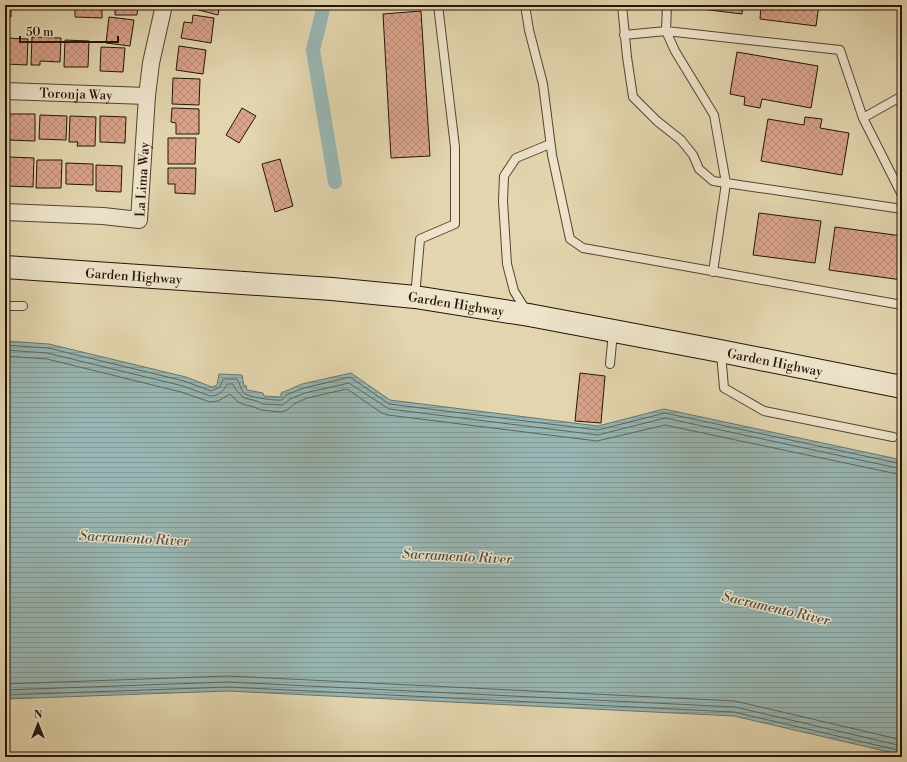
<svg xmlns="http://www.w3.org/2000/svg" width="907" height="762" viewBox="0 0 907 762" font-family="'Libre Bodoni',serif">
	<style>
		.water { fill: url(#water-rules); stroke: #6a766f }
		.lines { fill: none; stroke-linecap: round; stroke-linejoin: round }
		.shore { stroke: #5e665e; stroke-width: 1 }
		.canal { stroke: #98b7b4; stroke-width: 14 }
		.building { fill: url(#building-cross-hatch); stroke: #241407 }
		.lane-casing { stroke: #544431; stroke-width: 10 }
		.street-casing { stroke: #544431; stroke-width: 18 }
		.secondary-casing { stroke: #241407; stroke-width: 24 }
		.lane { stroke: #ede4cb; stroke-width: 8 }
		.street { stroke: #ede4cb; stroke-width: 16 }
		.secondary { stroke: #ede4cb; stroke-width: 22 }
		.labels { text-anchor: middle; stroke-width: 3; stroke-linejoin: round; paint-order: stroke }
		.street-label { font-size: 13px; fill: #241407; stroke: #ede4cb }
		.water-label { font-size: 14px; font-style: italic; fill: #4d4d44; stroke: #ede4cb }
	</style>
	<defs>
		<pattern id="water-rules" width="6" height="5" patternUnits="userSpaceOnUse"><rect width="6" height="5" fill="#98b7b4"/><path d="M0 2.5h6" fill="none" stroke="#839c99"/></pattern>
		<pattern id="building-cross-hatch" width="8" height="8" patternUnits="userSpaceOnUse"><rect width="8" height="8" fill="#daa48c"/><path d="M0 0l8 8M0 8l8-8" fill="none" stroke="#bb8c77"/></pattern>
	</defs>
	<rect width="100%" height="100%" fill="#e3d6af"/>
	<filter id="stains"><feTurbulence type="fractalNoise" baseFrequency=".005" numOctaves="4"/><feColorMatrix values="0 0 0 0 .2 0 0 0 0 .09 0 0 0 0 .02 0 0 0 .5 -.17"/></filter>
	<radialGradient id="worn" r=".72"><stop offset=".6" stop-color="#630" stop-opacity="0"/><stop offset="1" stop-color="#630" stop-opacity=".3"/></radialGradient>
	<!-- water -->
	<path class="water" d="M5,341L49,344L186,377L212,387L217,385L219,374L242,375L244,386L246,385L247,390L263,393L264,396L281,397V393L302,384L351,373L390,400L598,426L664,409L902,460V755L734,716L228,691L5,699Z"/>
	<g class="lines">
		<!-- shore -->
		<path class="shore" d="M5,345L48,348L184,381L211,391L220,387L223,379H237C240,383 240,389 244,393C248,397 275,401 282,400L286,395L304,388L350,377L389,404L598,430L665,413L902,464
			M5,350L47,353L183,386L210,396C219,396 224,391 227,384H233L236,390L244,398L257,401L262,404L283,405L290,399L305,393L349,383L389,409L598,435L665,418L902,469
			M5,356L47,359L181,392L210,402L218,401L230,394L237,401L242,404L254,407L261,410L281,412L287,410L294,404L307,398L347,389L382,413L388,415L597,441L665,425L902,475
			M5,684L228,676L735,701L902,740
			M5,690L228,682L735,707L902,746
			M5,695L228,687L734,712L902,751"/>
		<!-- canal -->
		<path class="canal" d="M324,5L313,50L335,182"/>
	</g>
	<!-- building -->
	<path class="building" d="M5,5H11V17H5Z
		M75,5H102V18L75,17Z
		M115,5H138L137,15H115Z
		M188,5H220L218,15L187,7Z
		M686,5H743L742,14L685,7Z
		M761,5H819L816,26L760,19Z
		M421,11L430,156L391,158L383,14Z
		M193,15L214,18L211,43L181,38L184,22L192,23Z
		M109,17L134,20L130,46L106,43Z
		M32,37L61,38L60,62L40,61V65H31Z
		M5,38L28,39L27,65L5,64Z
		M65,40L89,41L88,67H64Z
		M179,46L206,50L203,74L176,70Z
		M101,47L125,48L123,72L100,71Z
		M737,52L818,66L811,108L762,99L760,108L744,105L745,97L730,94Z
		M173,78L200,79L199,105L172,104Z
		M172,108L199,109V134H176V123L171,122Z
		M242,108L256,116L239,143L226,135Z
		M5,113H7V139H5Z
		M9,114H35V141L9,140Z
		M40,115L67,116L66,140L39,139Z
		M70,116L96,117L95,146H77L78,142H69Z
		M100,116L126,117L125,143L100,142Z
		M805,117L822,119L820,128L849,133L842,175L761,161L768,119L804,125Z
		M168,138H196L195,164H168Z
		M8,157L34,158L33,187L7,186Z
		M280,159L293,206L275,212L262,164Z
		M37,160H62L61,188H36Z
		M66,163L93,164V185L66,184Z
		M96,165L122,166L121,192L96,191Z
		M168,168H196L195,194L175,193V184H168Z
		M759,213L821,221L815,263L753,255Z
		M835,227L902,236V280L829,270Z
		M580,373L605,376L601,423L575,421Z"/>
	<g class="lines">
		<!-- lane casing -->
		<g class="lane-casing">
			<path id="lane" d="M525,5L529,30L543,84L552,155L570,239L583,248L902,305
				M622,5L627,57L633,97L657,121L681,140L693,155L699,169L713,181L726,183L713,272
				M667,5L666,31L840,50L863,118L902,195
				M624,35L666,31L675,51L714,115L726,183L902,209
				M863,118L902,96
				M415,297L420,239L455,224V147L438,5
				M5,306H23
				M527,312L514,291L507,264L503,201L504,176L516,158L550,144
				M721,353L724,388L764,411L893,437
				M610,364L613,332"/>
		</g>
		<!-- street casing -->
		<g class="street-casing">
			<g id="street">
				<path id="s1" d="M5,91L147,96"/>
				<path id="s2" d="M5,212L103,216L139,220L147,96L151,63L164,5"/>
			</g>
		</g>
		<!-- secondary casing -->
		<g class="secondary-casing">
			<g id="secondary">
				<path id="s3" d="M5,267L332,289L415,297L529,315L720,351L902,387"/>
			</g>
		</g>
		<!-- lane -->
		<use href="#lane" class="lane"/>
		<!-- street -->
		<use href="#street" class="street"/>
		<!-- secondary -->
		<use href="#secondary" class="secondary"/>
	</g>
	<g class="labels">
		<!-- street labels -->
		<g class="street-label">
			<text dy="5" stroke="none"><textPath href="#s1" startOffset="71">Toronja Way</textPath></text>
			<text dy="5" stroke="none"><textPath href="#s2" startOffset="175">La Lima Way</textPath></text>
			<text dy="5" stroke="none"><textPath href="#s3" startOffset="129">Garden Highway</textPath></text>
			<text dy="5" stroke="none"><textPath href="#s3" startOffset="453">Garden Highway</textPath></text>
			<text dy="5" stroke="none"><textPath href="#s3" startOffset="777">Garden Highway</textPath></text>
		</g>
		<!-- water labels -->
		<g class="water-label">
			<text transform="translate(134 538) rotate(3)" y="5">Sacramento River</text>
			<text transform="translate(457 556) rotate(3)" y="5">Sacramento River</text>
			<text transform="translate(776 608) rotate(13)" y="5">Sacramento River</text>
		</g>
	</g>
	<!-- margin -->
	<rect width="907" height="762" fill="none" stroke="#e3d6af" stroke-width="20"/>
	<rect x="6" y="6" width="895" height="750" fill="none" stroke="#241407" stroke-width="2"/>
	<rect x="10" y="10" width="887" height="742" fill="none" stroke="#241407"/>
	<!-- north arrow -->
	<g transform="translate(38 724)" stroke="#ede4cb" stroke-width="3" paint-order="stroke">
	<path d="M0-3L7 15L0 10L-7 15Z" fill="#241407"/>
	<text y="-6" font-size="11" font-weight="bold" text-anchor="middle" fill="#241407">N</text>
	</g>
	<!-- scale -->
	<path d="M20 36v6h98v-6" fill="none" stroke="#241407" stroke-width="2"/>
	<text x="26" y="36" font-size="12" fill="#241407" stroke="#ede4cb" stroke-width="3" paint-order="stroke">50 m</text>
	<rect width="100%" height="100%" filter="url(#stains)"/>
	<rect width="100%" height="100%" fill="url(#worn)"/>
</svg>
